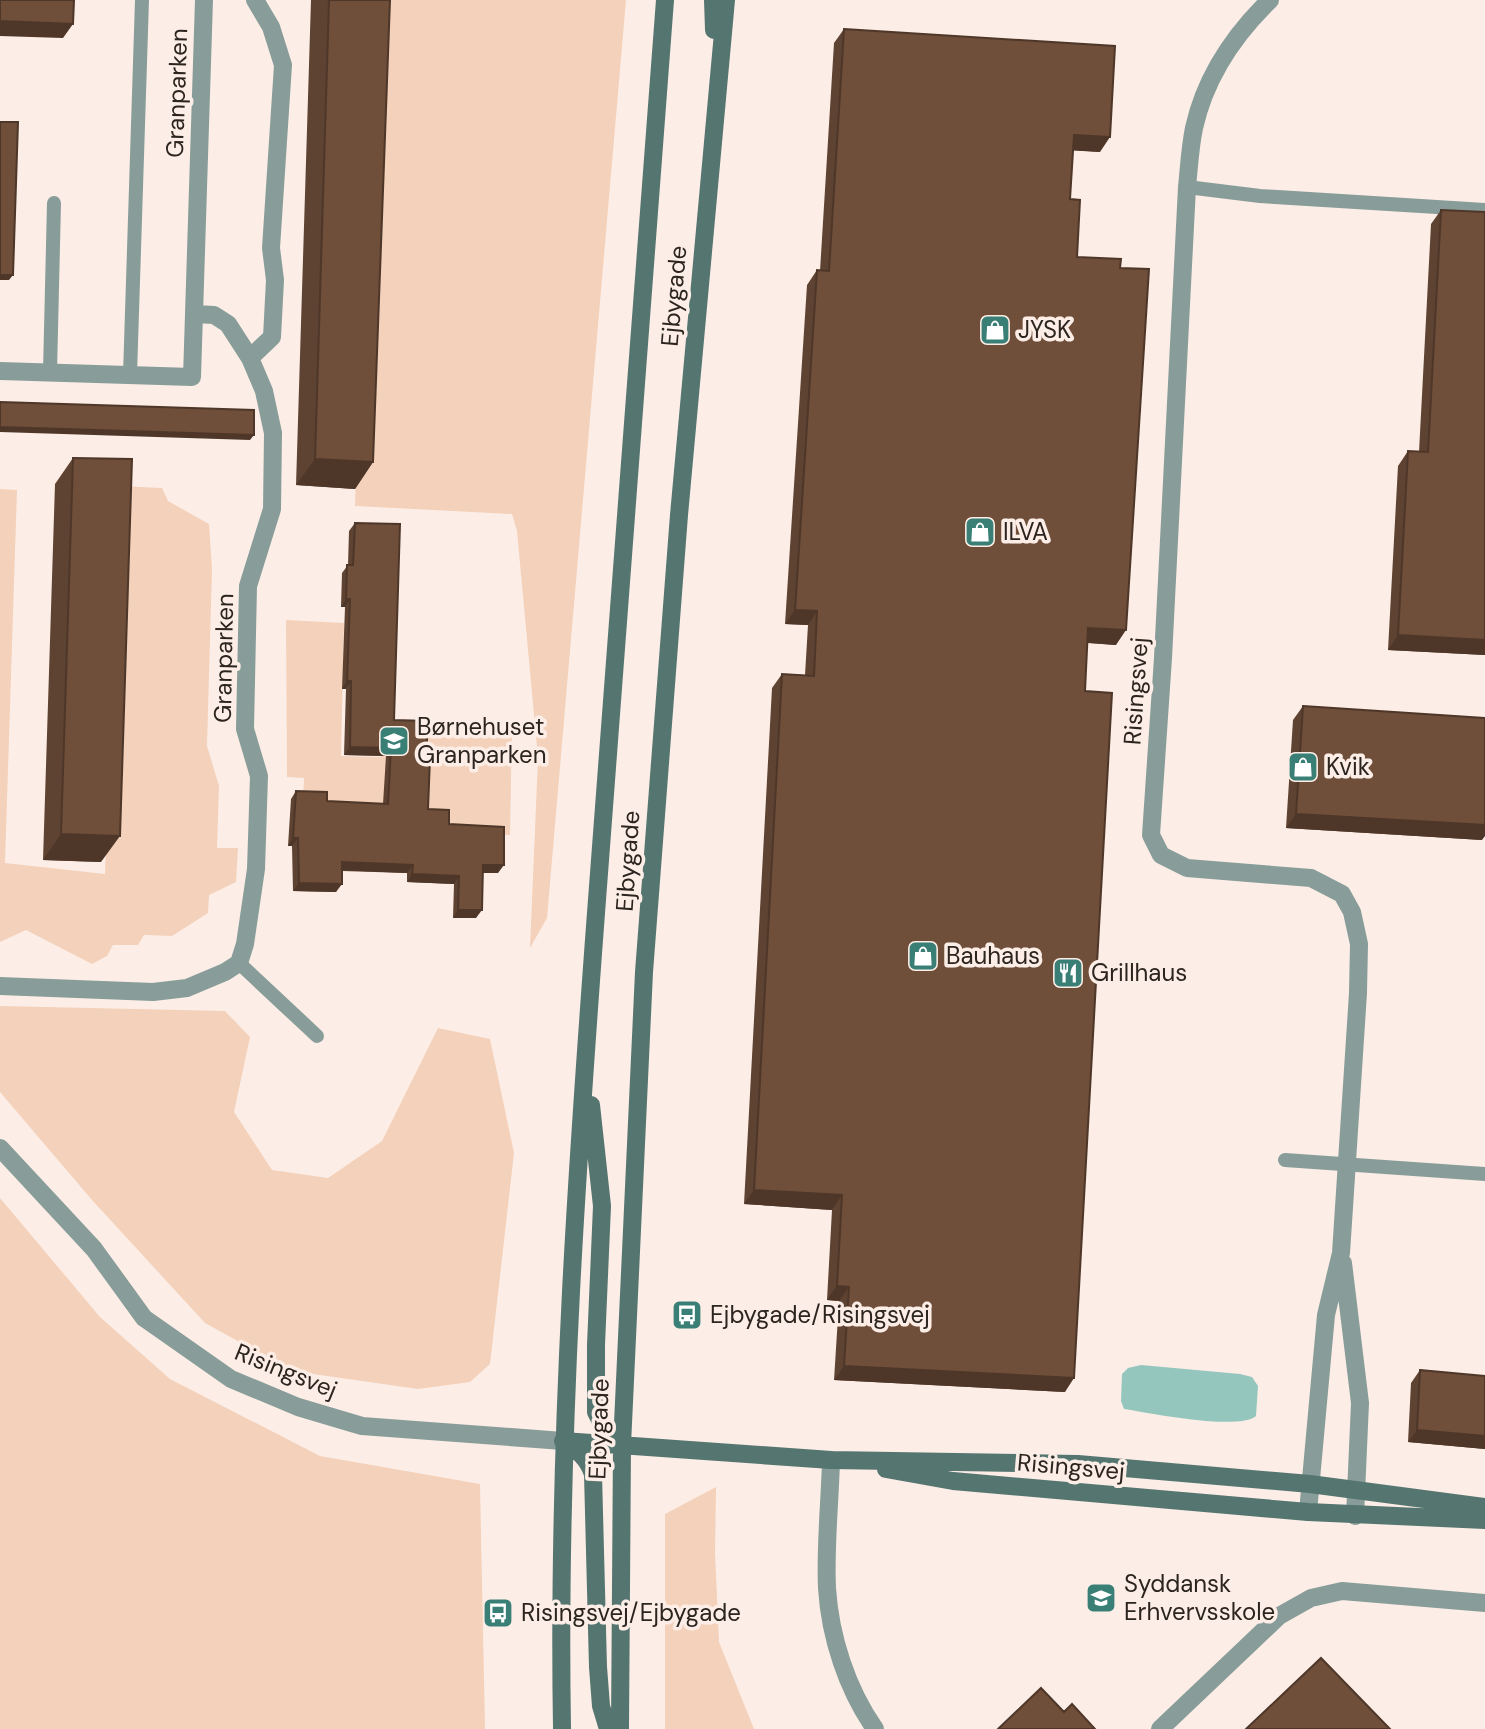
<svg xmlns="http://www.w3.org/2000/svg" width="1485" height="1729" viewBox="0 0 1485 1729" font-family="'DM Sans',sans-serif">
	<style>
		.green { fill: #f4d1bb }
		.water { fill: #94c6be }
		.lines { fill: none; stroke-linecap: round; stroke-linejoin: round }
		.lane { stroke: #889d99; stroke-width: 14 }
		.street { stroke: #889d99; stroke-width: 18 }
		.secondary { stroke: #557570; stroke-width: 18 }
		.wall { fill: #5f4332 }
		.shaded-wall { fill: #4e3729 }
		.building { fill: #6f4e3a; stroke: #4e3729; stroke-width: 2 }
		.labels { text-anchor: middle; stroke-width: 7; stroke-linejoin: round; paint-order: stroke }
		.street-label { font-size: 24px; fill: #2c241f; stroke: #fceee6 }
		.poi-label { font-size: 24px; fill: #2c241f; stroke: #fceee6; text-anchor: start }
	</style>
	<rect width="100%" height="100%" fill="#fceee6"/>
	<!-- green -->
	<path class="green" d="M372,0H626L547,918L530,948L538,758L517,531L512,514L355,506Z
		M118,486L162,488L168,501L209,524L212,569L207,746L219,786L217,848H238L236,882L209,895L208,913L172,936L144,935L138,945H113L107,956L92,964L26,930L0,942V489L17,490L5,863L105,874Z
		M286,620L344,623L341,756L381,757L383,729L402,721L512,727L510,835L443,832L383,812L303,800L304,778L287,777Z
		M0,1006L225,1011L250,1037L234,1112L272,1170L328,1178L382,1141L438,1028L490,1039L514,1153L490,1364L470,1382L418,1389L292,1371L205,1323L92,1200L0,1092Z
		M0,1198L100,1317L170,1379L320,1456L480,1484L485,1729H0Z
		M716,1487L715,1553L719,1642L754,1729H665V1514Z"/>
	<!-- water -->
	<path class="water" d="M1141,1365L1240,1374L1252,1377L1258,1386L1256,1416C1239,1431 1149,1413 1124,1409L1121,1401L1122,1374L1128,1368Z"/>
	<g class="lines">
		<!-- lane -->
		<path class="lane" d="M1187,187L1260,196L1485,210
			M50,372L54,203
			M130,375L142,0
			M239,963L317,1036
			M1285,1160L1485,1174"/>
		<!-- street -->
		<path class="street" d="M1270,0C1234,35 1205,78 1194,128C1190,147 1189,168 1187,187L1163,658L1151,835L1161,855L1187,868L1311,878L1342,894L1352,912L1359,944L1358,993L1341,1253L1326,1315L1308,1512
			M250,358L272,337L275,280L271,248L283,65L271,27L255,0
			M0,371L192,377L204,0
			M0,986L153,992L187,988L225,972L239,963L245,944L256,869L259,776L245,729L248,586L272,509L273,433L264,391L250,358L228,324L214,315L195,314
			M0,1148L94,1249L144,1318L231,1379L298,1407L362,1426L563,1441
			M1343,1263L1360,1403L1355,1516
			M831,1460C830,1502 825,1546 827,1588C830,1637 847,1689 875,1729
			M1160,1729L1279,1616L1311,1598L1342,1591L1485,1603"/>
		<!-- secondary -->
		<path class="secondary" d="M713,0L714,30
			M591,1105L602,1206L596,1345V1412L605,1430L622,1445
			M563,1441L831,1460L1078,1464L1310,1484L1485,1507
			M563,1441C578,1451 587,1457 593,1474L598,1667L601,1706L608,1729
			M886,1469L953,1481L1308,1512L1485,1520
			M562,1729C557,1439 578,1149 600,860C622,573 643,286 665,0
			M620,1729L622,1445L644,972L679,515L726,0"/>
	</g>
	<!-- wall -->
	<path class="wall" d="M311,0H390L373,462L355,489L296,485Z
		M844,29L1100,152L1073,150L1070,199L1116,645L1087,643L1085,691L1065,1392L834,1380L839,1301L827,1300L832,1210L744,1204L772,688L782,674L805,675L808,625L785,624L807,285L817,270L820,271L834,43Z
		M1441,210L1485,655L1388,650L1398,466L1408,451L1419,452L1431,224Z
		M73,458L101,862L43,860L55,484Z
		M355,523L394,720L426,758L428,809L449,824L498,873H483L476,918H453L454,884L407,882V873L342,871L336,892L293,891L292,846H288L291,799L296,791L327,801L383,804L386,756L344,755L346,689H342L345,607H341L342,573L348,565L349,531Z
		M1303,706L1482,840L1286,828L1293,720Z
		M1420,1370L1485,1376V1449L1408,1442L1411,1383Z"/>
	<!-- shaded-wall -->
	<path class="shaded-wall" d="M0,21L73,24L63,38L0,36Z
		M1074,135L1110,137L1100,152L1064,150Z
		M0,275H13L9,280H0Z
		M0,427L254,435L250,440L0,432Z
		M315,459L373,462L355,489L296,485Z
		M346,599H350L345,607H341Z
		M795,610L817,611L808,625L785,624Z
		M1088,628L1126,630L1116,645L1078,642Z
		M1398,635L1485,640V655L1388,650Z
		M347,681H351L346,689H342Z
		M350,747L391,748L386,756L344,755Z
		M1296,814L1485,825V836L1482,840L1286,828Z
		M61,834L120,836L101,862L43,860Z
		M293,838H298L292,846H288Z
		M342,862L413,865L407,873L336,870Z
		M483,865H504L498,873H477Z
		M412,874L459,876L454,884L407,882Z
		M299,883L342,884L336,892L293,891Z
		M458,910H482L476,918H453Z
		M754,1190L842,1195L832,1210L744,1204Z
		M837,1286L849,1287L839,1301L827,1300Z
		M844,1366L1074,1378L1065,1392L834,1380Z
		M1417,1430L1485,1436V1449L1408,1442Z"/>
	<!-- building -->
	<path class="building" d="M0,0H74L73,24L0,21Z
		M329,0H390L373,462L315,459Z
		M844,29L1115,46L1110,137L1074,135L1070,199L1080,200L1077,257L1121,259L1120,268L1149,269L1126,630L1088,628L1085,691L1112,693L1074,1378L844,1366L849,1287L837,1286L842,1195L754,1190L782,674L814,676L817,611L795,610L817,270L829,271Z
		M0,122H18L13,275H0Z
		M1441,210L1485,212V640L1398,635L1408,451L1428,452Z
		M0,402L254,410V435L0,427Z
		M73,458L132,459L120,836L61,834Z
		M355,523L400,524L394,720L428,721L426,758H430L428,809L449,810V824L504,827V865H483L482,910H458L459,876L412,874L413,865L342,862V884L299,883L298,838H293L296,791L327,792V801L388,804L391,748L350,747L351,681H347L350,599H346L347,565H353Z
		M1303,706L1485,718V825L1296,814Z
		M1420,1370L1485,1376V1436L1417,1430Z
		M1321,1658L1390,1729H1246Z
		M1041,1688L1064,1712L1072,1704L1095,1729H998Z"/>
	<!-- icons -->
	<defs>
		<g id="shop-square" transform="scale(1.575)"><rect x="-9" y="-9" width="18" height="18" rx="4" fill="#3a7f76" stroke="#fceee6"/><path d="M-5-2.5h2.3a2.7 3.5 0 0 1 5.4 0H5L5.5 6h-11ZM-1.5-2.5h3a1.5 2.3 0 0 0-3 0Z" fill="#fff"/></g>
		<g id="school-square" transform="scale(1.575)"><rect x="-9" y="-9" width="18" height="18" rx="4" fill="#3a7f76" stroke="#fceee6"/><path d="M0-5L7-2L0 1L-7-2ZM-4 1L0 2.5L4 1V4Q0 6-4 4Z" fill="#fff"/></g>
		<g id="restaurant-square" transform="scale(1.575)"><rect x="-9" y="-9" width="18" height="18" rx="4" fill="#3a7f76" stroke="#fceee6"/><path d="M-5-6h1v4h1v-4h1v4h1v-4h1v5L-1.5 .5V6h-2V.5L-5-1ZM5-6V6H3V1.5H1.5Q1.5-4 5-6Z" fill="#fff"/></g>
		<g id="bus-square" transform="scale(1.575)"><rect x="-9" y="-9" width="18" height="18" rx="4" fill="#3a7f76" stroke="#fceee6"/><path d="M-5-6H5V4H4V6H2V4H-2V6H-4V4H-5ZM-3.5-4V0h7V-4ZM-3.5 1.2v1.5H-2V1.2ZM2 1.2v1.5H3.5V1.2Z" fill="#fff"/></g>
		<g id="university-square" transform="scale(1.575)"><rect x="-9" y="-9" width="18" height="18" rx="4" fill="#3a7f76" stroke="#fceee6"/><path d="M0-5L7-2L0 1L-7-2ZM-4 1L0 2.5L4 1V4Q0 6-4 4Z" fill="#fff"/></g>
	</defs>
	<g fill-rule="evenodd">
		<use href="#shop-square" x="995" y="330"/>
		<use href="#shop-square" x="980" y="532"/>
		<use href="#school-square" x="394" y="741"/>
		<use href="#shop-square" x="1303" y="767"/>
		<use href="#shop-square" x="923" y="956"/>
		<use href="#restaurant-square" x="1068" y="973"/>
		<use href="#bus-square" x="687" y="1315"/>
		<use href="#university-square" x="1101" y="1598"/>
		<use href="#bus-square" x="498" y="1613"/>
	</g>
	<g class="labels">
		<!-- street labels -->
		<g class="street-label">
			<text transform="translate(177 93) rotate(-88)" y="8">Granparken</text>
			<text transform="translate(674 296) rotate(-85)" y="8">Ejbygade</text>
			<text transform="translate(224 658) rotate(-89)" y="8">Granparken</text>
			<text transform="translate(1136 691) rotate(-86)" y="8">Risingsvej</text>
			<text transform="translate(628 861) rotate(-86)" y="8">Ejbygade</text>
			<text transform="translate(286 1371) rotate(22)" y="8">Risingsvej</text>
			<text transform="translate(599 1429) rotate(-88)" y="8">Ejbygade</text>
			<text transform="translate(1071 1467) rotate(5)" y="8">Risingsvej</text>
		</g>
		<!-- poi labels -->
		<g class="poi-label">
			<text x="1018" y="338">JYSK</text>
			<text x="1003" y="540">ILVA</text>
			<text x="417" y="735">Børnehuset<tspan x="417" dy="28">Granparken</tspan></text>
			<text x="1326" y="775">Kvik</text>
			<text x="946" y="964">Bauhaus</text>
			<text x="1091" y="981">Grillhaus</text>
			<text x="710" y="1323">Ejbygade/Risingsvej</text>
			<text x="1124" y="1592">Syddansk<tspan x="1124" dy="28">Erhvervsskole</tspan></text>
			<text x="521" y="1621">Risingsvej/Ejbygade</text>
		</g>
	</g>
</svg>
